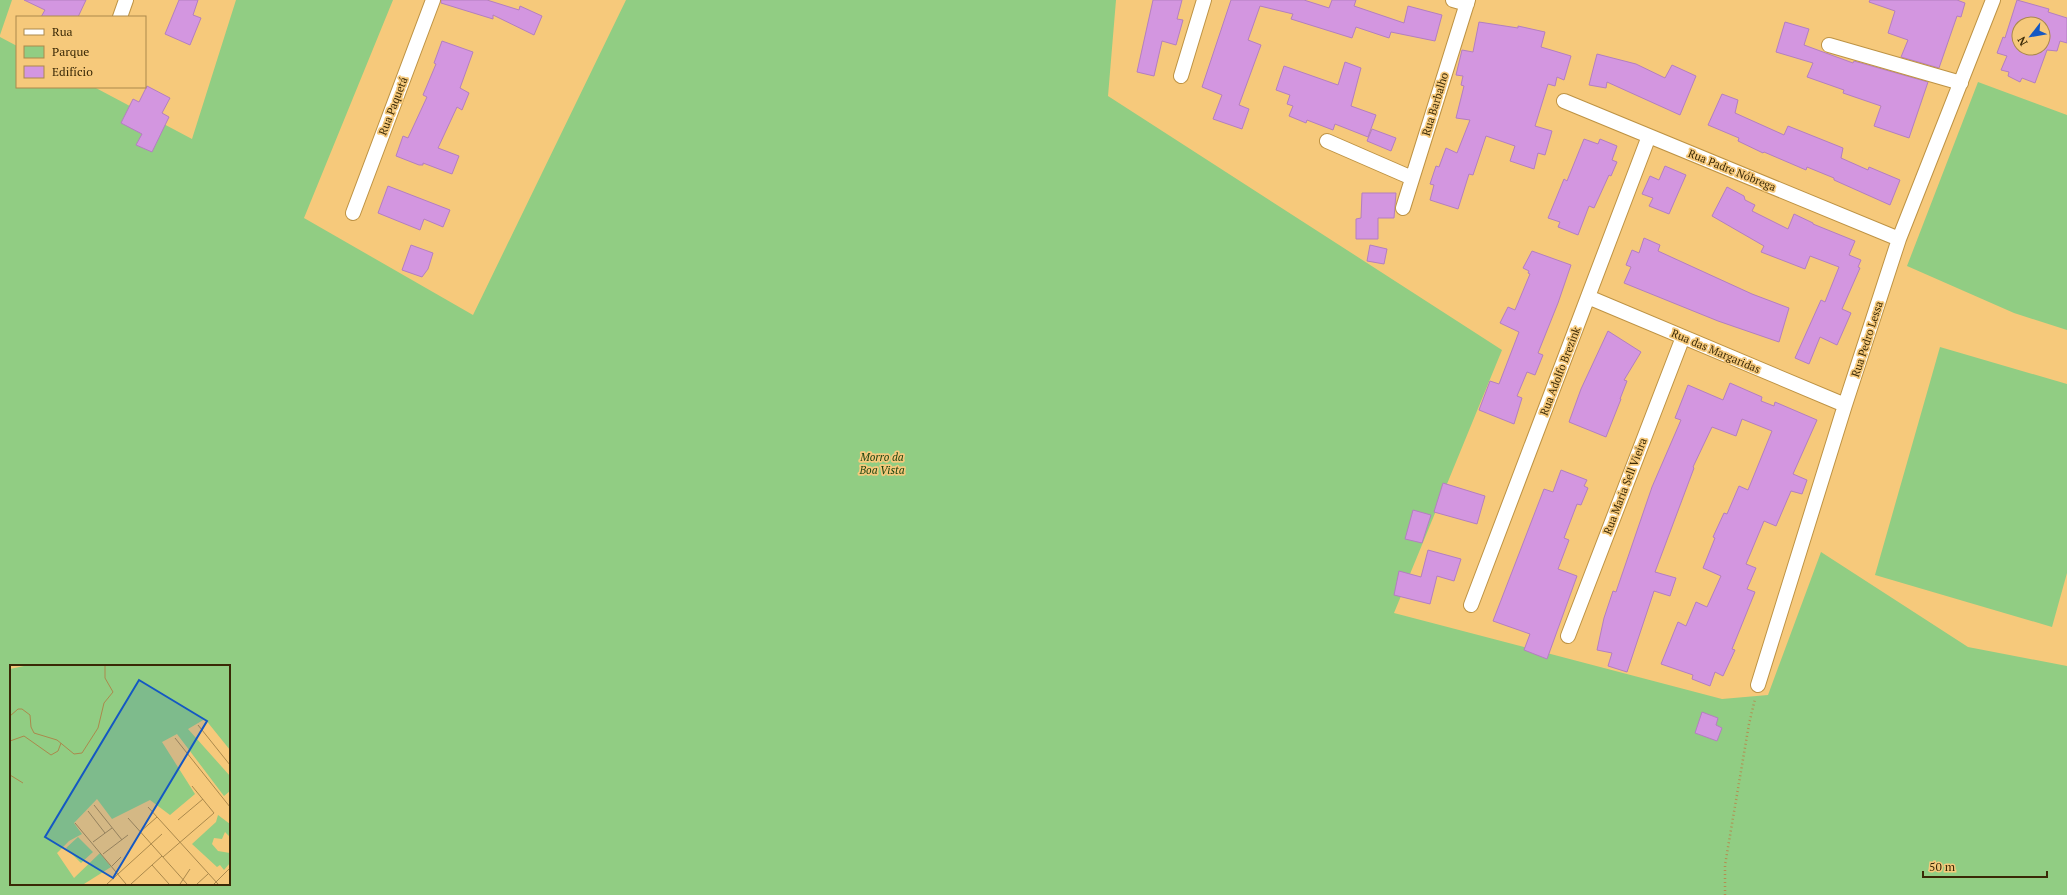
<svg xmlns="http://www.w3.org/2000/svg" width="2067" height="895" viewBox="0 0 2067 895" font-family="'PT Serif',serif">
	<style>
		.green { fill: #91cd83; fill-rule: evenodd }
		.building { fill: #d396e0; stroke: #b37fbf; fill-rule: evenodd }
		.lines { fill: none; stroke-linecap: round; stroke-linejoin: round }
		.street-casing { stroke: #be9344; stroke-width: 16 }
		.path { stroke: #b28f51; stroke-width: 2.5; stroke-dasharray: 1 3; stroke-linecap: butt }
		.street { stroke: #fff; stroke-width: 14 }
		.labels { text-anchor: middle; stroke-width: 3.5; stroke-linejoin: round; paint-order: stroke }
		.street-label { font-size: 11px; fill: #3a2906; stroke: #f6c97b }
		.park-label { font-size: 11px; font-style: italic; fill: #19420f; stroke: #f6c97b }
		.inset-road { fill: none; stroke: #ab894c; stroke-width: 1 }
		.view { fill: #1458c3; fill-opacity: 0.15; stroke: #1458c3; stroke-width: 2 }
		.inset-edge { fill: none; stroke: #3a2906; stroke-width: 2 }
	</style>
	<rect width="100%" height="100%" fill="#f6c97b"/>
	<!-- green -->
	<path class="green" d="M0,0H12L0,35Z
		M236,0H393L304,218L473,315L626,0H1116L1108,96L1502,350L1394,613L1722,699L1768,695L1821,552L1968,647L2067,666V895H0V37L17,46V87H94L192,139ZM11,666H229V884H11Z
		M1978,82L2067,115V330L2014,313L1907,266Z
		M1940,347L2067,384V573L2052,627L1875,575Z"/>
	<!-- building -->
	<path class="building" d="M24,0H86L78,17H41L45,10Z
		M179,0H198L193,15L201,18L190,45L165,34Z
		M441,0H487L519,10L520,6L542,16L534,35L493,15V19L441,3Z
		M1153,0H1182L1177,19L1183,20L1176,45L1162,41L1154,76L1137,72Z
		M1231,0H1304L1329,8L1332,0H1356L1354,6L1404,23L1408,6L1442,15L1435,41L1391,32L1389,38L1356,27L1352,38L1291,19L1293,14L1260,6L1248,40L1261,45L1239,105L1249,109L1242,129L1213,119L1222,95L1202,87Z
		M1870,0H1957L1965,3L1961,17L1957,16L1939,68L1901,57L1908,40L1888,33L1895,11L1869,2Z
		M2017,0L2049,9L2048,12L2067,18V43L2060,41L2057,51L2047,50L2035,83L2022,78L2020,82L2008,76L2009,72L2001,70L2007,56L1997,53L2003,37L2005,38ZM2019,24H2043V48H2019Z
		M1479,22L1518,28V26L1545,32L1541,47L1571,56L1564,80L1557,77L1555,86L1548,84L1535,126L1552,131L1545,155L1538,153L1534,169L1510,161L1515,146L1486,136L1473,175L1469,174L1458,209L1430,200L1434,185L1430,184L1436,166L1439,167L1446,148L1457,153L1470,120L1456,118L1464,86L1461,85L1463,76L1456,75L1462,50L1473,52Z
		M1785,22L1809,29L1804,45L1853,63L1854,61L1928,82L1909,138L1874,126L1881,106L1843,93L1844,90L1807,77L1813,63L1776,52Z
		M442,41L473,52L460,88L469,93L462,110L457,107L438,148L459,156L452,174L423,163V165H419L396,156L403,136L408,138L427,97L423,95L436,64L434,63Z
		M1597,54L1636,64L1665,78L1672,65L1696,76L1680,115L1607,82L1606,88L1589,85Z
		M1345,62L1361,68L1351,106L1376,115L1368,137L1335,124L1333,130L1307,120L1306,123L1289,116L1293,106L1287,104L1290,95L1276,90L1284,66L1338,85Z
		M147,86L170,98L162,113L169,117L152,152L136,145L142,134L121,123L133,99L139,102Z
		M1722,94L1738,100L1735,113L1784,135L1788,126L1843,148L1841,158L1868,170L1869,167L1900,180L1890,205L1834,180V178L1807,167L1806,170L1764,152L1763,153L1738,141L1739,138L1708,125Z
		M1372,129L1396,138L1391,151L1367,141Z
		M1584,139L1598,144L1600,139L1617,146L1612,160L1617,162L1611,176L1609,175L1594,208L1589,206L1578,235L1558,227L1560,222L1548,218L1564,179L1567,181Z
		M1665,166L1686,175L1669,214L1649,206L1653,198L1642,194L1650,176L1659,180Z
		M388,186L450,210L443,227L424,219L420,230L378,213Z
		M1727,187L1744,196L1745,200L1755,205L1752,211L1788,229L1794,214L1813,223V224L1855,241L1849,255L1861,260L1858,267L1860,268L1842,309L1851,313L1837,345L1820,337L1809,364L1795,358L1821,300L1825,302L1839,267L1810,256L1805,269L1761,252L1764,246L1712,216Z
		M1362,193H1396L1394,218H1378V239H1356V219L1361,218Z
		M1644,238L1660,245L1658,251L1752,294L1789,308L1779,342L1718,321L1624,283L1631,267L1626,265L1632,250L1639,253Z
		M411,245L433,253L428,269L422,277L402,270Z
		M1370,245L1387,249L1384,264L1367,261Z
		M1532,251L1571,265L1558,303L1538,353L1543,355L1535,375L1527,372L1517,396L1522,398L1514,424L1479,410L1490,381L1499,384L1519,332L1500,323L1508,307L1515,310L1530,274L1528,273L1529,271L1523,268Z
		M1608,331L1641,352L1624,380L1627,381L1620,399H1621L1606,437L1569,422L1581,389Z
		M1730,383L1762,397L1761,401L1774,406L1775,402L1817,420L1793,474L1807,480L1802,494L1791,491L1776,526L1764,521L1746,564L1756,568L1747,589L1755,592L1732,649L1735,650L1723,676L1715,672L1710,686L1692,679L1693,675L1661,664L1678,622L1686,626L1696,602L1707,607L1721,576L1703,568L1715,538L1713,537L1724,513L1727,514L1739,486L1748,490L1772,431L1742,419L1736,436L1712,427L1693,467L1694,468L1655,572L1676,578L1670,596L1654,591L1627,672L1608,666L1612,653L1597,650L1604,618L1613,591L1616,592L1652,487L1681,420L1675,418L1688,385L1723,400Z
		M1561,470L1587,480L1584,486L1588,488L1581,505L1577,504L1564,538L1569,540L1558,569L1577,576L1547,659L1524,650L1530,634L1493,621L1544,489L1553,492Z
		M1443,483L1485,496L1477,524L1434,512Z
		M1413,510L1431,515L1422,543L1405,539Z
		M1428,550L1461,559L1454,581L1437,576L1430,604L1394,595L1399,571L1421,577Z
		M1702,712L1718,718L1716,725L1722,728L1717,741L1695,733Z"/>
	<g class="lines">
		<!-- street casing -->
		<g class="street-casing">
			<path id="street" d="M1453,0L1467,4
				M120,17L126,0
				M1829,45L1961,83
				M1181,76L1204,0
				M1564,101L1899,239
				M1327,141L1412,178
				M1403,208L1468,0
				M353,213L433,0
				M1588,297L1845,405
				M1471,605L1649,136
				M1568,636L1683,337
				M1758,685L1845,405L1899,239L1993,0"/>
		</g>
		<!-- path -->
		<path class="path" d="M1725,895V865L1749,724L1755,699"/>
		<!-- street -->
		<use href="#street" class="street"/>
	</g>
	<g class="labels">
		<!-- street labels -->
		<g class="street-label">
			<text transform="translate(1435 104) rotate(-73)" y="4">Rua Barbalho</text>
			<text transform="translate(393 106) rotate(-69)" y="4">Rua Paquetá</text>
			<text transform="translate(1732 170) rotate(22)" y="4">Rua Padre Nóbrega</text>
			<text transform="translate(1867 339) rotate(-72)" y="4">Rua Pedro Lessa</text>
			<text transform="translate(1716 351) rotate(23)" y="4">Rua das Margaridas</text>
			<text transform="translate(1560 371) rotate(-69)" y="4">Rua Adolfo Brezink</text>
			<text transform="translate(1625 486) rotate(-69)" y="4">Rua Maria Sell Vieira</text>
		</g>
		<!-- park labels -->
		<g class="park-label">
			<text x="882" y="461">Morro da<tspan x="882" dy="13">Boa Vista</tspan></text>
		</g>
	</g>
	<!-- overview -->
	<g transform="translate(10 665)">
		<rect width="220" height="220" fill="#f6c97b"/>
		<path d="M14,1H220V85L195,54L178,64L220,111V126L214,131L167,69L152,77L185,129L160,150L140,135L102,154L87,134L64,158L72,169L59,176L47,188L64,213L90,188L101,202L74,219H0V4ZM208,150L220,159V172L215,167L212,174L204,173L202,179L208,186L220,188V198L214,205L210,200L207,202L182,179L206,157ZM68,172L83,187L71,198L56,183Z" fill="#91cd83"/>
		<path class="inset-road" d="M0,51L8,44H12L20,50L21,62L24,68L47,75L64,89L72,88L88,63L94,38L103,27L95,13V1M188,60L220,100M165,73L220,142M0,76L14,71L41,90L48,86L51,78M0,110L13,118M84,140L112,175M138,142L208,219M78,146L95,168M118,153L177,219M168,155L193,134M65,158L116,219M130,167L147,152M83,177L102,163M93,189L118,170M153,192L204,148L182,121M142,200L159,219M102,201L111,192M97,219L152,169M121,219L152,191M170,219L180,204M187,219L198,209M204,219L220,203"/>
		<path class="view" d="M129,15L197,56L103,213L35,172Z"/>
		<rect width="220" height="220" class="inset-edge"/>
	</g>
	<!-- legend -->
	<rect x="16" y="16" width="130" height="72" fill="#f6c97b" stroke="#ab894c"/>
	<rect x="24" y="29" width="20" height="6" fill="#ffffff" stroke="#ab894c"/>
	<text x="52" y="36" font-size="12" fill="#3a2906">Rua</text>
	<rect x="24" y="46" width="20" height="12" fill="#91cd83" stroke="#ab894c"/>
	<text x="52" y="56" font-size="12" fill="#3a2906">Parque</text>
	<rect x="24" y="66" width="20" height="12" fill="#d396e0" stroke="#ab894c"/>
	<text x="52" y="76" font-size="12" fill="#3a2906">Edifício</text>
	<!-- north arrow -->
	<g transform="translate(2031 36) rotate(239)"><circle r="19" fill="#f6c97b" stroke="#ab894c"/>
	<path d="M0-3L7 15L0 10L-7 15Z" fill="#1458c3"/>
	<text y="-6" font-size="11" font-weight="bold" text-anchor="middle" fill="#3a2906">N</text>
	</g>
	<!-- scale -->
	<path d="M1923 871v6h124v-6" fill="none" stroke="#3a2906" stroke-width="2"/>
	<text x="1929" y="871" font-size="12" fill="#3a2906" stroke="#f6c97b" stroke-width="3" paint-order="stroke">50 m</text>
</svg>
